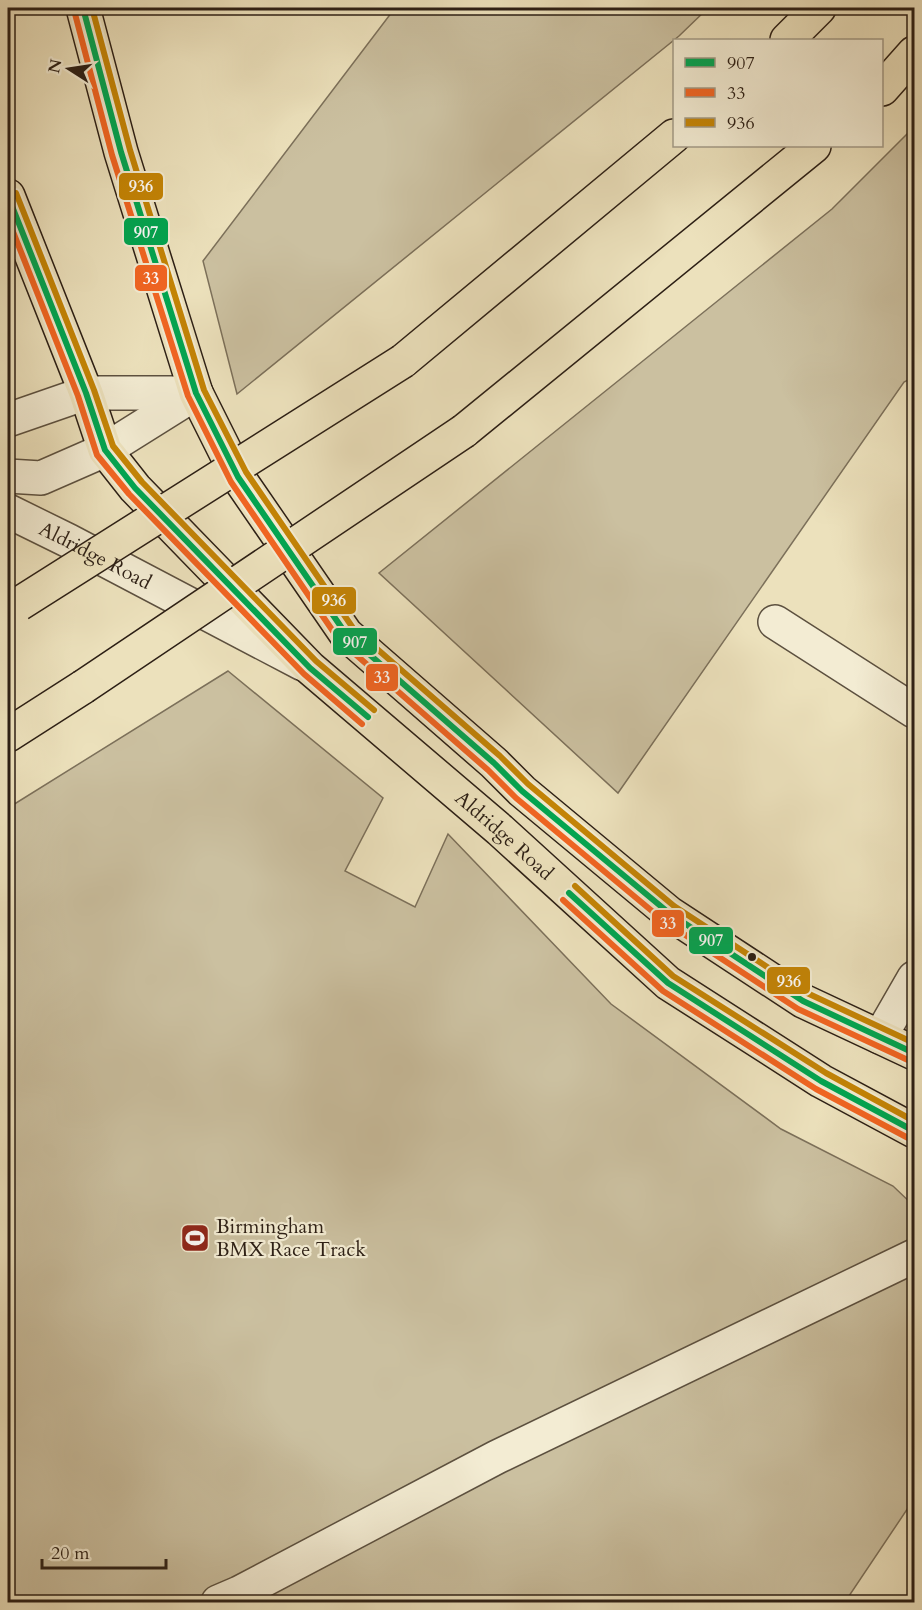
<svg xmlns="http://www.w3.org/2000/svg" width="922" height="1610" viewBox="0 0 922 1610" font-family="Cardo,serif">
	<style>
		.green { fill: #cbc0a0; stroke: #7c705a; stroke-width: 1.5 }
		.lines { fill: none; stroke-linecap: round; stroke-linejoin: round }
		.minor-casing { stroke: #5c503f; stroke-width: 36 }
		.major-casing { stroke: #2c1f15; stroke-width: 36 }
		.highway-casing { stroke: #2c1f15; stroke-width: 36 }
		.minor { stroke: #f3ecd3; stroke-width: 33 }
		.major { stroke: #ece1bc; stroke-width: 33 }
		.highway { stroke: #ece1bc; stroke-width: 33 }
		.highway-bridge-casing { stroke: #2c1f15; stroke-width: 36; stroke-linecap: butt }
		.highway-bridge { stroke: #ece1bc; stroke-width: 33 }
		.bus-1-casing { stroke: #f3ecd3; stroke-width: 10 }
		.bus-2-casing { stroke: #f3ecd3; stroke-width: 10 }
		.bus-3-casing { stroke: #f3ecd3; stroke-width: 10 }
		.bus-1 { stroke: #00a651; stroke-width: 6 }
		.bus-2 { stroke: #f26522; stroke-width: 6 }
		.bus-3 { stroke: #c48405; stroke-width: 6 }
		.bus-dot { fill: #2c1f15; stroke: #f3ecd3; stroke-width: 2 }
		.labels { text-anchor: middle; stroke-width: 4.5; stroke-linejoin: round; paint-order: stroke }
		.street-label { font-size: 20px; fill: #2c1f15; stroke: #f3ecd3 }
		.poi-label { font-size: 20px; fill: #2c1f15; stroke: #f3ecd3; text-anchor: start }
		.line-badge { stroke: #f3ecd3; stroke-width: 2 }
		.badge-label { font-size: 16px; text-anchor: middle; font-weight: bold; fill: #fff }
	</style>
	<rect width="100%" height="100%" fill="#ece1bc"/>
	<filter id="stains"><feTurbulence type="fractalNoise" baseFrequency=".00333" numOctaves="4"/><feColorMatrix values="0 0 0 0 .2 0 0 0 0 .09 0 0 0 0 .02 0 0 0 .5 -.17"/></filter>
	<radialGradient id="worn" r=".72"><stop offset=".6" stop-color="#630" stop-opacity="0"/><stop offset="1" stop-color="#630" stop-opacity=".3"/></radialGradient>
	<!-- green -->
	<path class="green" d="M395,8H708L679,36L237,394L203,261Z
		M914,127V377L904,382L618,793L379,573L832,209Z
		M228,671L383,798L345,871L415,907L448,834L611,1004L781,1129L893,1186L914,1206V1499L845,1602H8V808Z"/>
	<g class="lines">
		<!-- minor casing -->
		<g class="minor-casing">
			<g id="minor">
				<path d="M8,420L86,393H196"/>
				<path d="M8,476L41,478L105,450L196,393"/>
				<path id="s1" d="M8,511L69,541L303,664"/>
				<path d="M775,622L914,711"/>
				<path d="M880,1037L914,978"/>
				<path d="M218,1602L239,1593L497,1457L914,1256"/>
			</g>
		</g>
		<!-- major casing -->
		<g class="major-casing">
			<g id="major">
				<path d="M83,8L121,152L196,393L238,477L346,634L494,763L522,791L669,913L803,1001L914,1053"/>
				<path id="s2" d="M8,196L86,393L105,450L135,488L310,668L500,830L668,983L821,1081L914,1131"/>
			</g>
		</g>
		<!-- highway casing -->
		<g class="highway-casing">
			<path id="highway" d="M787,40L819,8
				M882,89L914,53
				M403,361L674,136
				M464,431L814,146
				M8,735L83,687"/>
		</g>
		<!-- minor -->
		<use href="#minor" class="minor"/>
		<!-- major -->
		<use href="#major" class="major"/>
		<!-- highway -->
		<use href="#highway" class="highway"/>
		<!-- highway-bridge casing -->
		<g class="highway-bridge-casing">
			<path id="highway-bridge" d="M19,604L403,361
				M83,687L464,431"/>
		</g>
		<!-- highway-bridge -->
		<use href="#highway-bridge" class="highway-bridge"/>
		<!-- bus-1 casing -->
		<g class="bus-1-casing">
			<path id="bus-1" d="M83,8L121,152L196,393L238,477L346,634L494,763L522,791L669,913L803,1001L914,1053
				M8,196L86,393L105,450L135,488L310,668L368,717
				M569,893L668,983L821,1081L914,1131"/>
		</g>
		<!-- bus-2 casing -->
		<g class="bus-2-casing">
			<path id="bus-2" d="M74,10L112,155L188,396L231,482L339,640L488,770L516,798L664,921L798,1009L910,1061
				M8,219L78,396L97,455L129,494L304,674L362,724
				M563,900L663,991L816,1089L910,1139"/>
		</g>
		<!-- bus-3 casing -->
		<g class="bus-3-casing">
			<path id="bus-3" d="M92,8L130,150L204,390L246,472L353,628L500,756L528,784L674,906L807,993L914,1043
				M16,193L94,390L113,446L142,482L316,661L374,710
				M575,886L673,976L826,1073L914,1121"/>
		</g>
		<!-- bus-1 -->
		<use href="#bus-1" class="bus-1"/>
		<!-- bus-2 -->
		<use href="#bus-2" class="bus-2"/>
		<!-- bus-3 -->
		<use href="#bus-3" class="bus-3"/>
	</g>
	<!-- icons -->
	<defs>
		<g id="stadium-square" transform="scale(1.5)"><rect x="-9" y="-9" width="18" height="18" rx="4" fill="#8f2418" stroke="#f3ecd3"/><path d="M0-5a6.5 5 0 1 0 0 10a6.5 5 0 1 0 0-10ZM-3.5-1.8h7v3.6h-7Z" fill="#fff"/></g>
	</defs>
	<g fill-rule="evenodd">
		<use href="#stadium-square" x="195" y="1238"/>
	</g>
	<!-- markers -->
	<circle class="bus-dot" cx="752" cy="957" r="5"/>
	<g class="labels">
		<!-- street labels -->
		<g class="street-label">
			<text dy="7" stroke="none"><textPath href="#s1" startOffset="98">Aldridge Road</textPath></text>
			<text dy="7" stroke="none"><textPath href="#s2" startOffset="828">Aldridge Road</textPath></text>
		</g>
		<!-- poi labels -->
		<g class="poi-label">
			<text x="216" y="1233">Birmingham<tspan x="216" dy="23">BMX Race Track</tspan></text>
		</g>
	</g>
	<g class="line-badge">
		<rect x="118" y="172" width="46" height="29" rx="6" fill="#c48405"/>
		<rect x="123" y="217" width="46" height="29" rx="6" fill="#00a651"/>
		<rect x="134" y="264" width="34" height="28" rx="6" fill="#f26522"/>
		<rect x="311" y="586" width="46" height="29" rx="6" fill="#c48405"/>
		<rect x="332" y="627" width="46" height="29" rx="6" fill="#00a651"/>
		<rect x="365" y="663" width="34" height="29" rx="6" fill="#f26522"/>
		<rect x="651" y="909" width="34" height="29" rx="6" fill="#f26522"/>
		<rect x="688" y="926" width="46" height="29" rx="6" fill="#00a651"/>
		<rect x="766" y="966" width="45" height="29" rx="6" fill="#c48405"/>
	</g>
	<g class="badge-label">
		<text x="141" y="192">936</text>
		<text x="146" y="238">907</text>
		<text x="151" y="284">33</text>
		<text x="334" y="606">936</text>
		<text x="355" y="648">907</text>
		<text x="382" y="683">33</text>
		<text x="668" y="929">33</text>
		<text x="711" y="946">907</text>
		<text x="789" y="987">936</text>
	</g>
	<!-- margin -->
	<rect width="922" height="1610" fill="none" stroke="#ece1bc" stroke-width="30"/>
	<rect x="9" y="9" width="904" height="1592" fill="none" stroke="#2c1f15" stroke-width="3"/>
	<rect x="15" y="15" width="892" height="1580" fill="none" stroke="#2c1f15" stroke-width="1.5"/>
	<!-- legend -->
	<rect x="673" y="39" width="210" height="108" fill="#f3ecd3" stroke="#a39a87" stroke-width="1.5"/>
	<rect x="685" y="58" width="30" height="9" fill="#00a651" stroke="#a39a87" stroke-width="1.5"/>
	<text x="727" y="69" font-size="18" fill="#2c1f15">907</text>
	<rect x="685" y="88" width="30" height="9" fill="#f26522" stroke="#a39a87" stroke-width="1.5"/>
	<text x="727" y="99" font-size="18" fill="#2c1f15">33</text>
	<rect x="685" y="118" width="30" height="9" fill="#c48405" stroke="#a39a87" stroke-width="1.5"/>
	<text x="727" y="129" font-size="18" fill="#2c1f15">936</text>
	<!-- north arrow -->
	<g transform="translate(69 69) rotate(282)" stroke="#f3ecd3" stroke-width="4.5" paint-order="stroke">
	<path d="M0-4.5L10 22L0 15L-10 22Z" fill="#2c1f15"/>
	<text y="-9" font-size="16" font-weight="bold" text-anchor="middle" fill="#2c1f15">N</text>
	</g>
	<!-- scale -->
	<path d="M42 1559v9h124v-9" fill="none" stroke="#2c1f15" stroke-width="3"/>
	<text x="51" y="1559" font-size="18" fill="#2c1f15" stroke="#f3ecd3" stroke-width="4.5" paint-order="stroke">20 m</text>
	<rect width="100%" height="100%" filter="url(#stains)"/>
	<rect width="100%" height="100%" fill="url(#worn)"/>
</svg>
